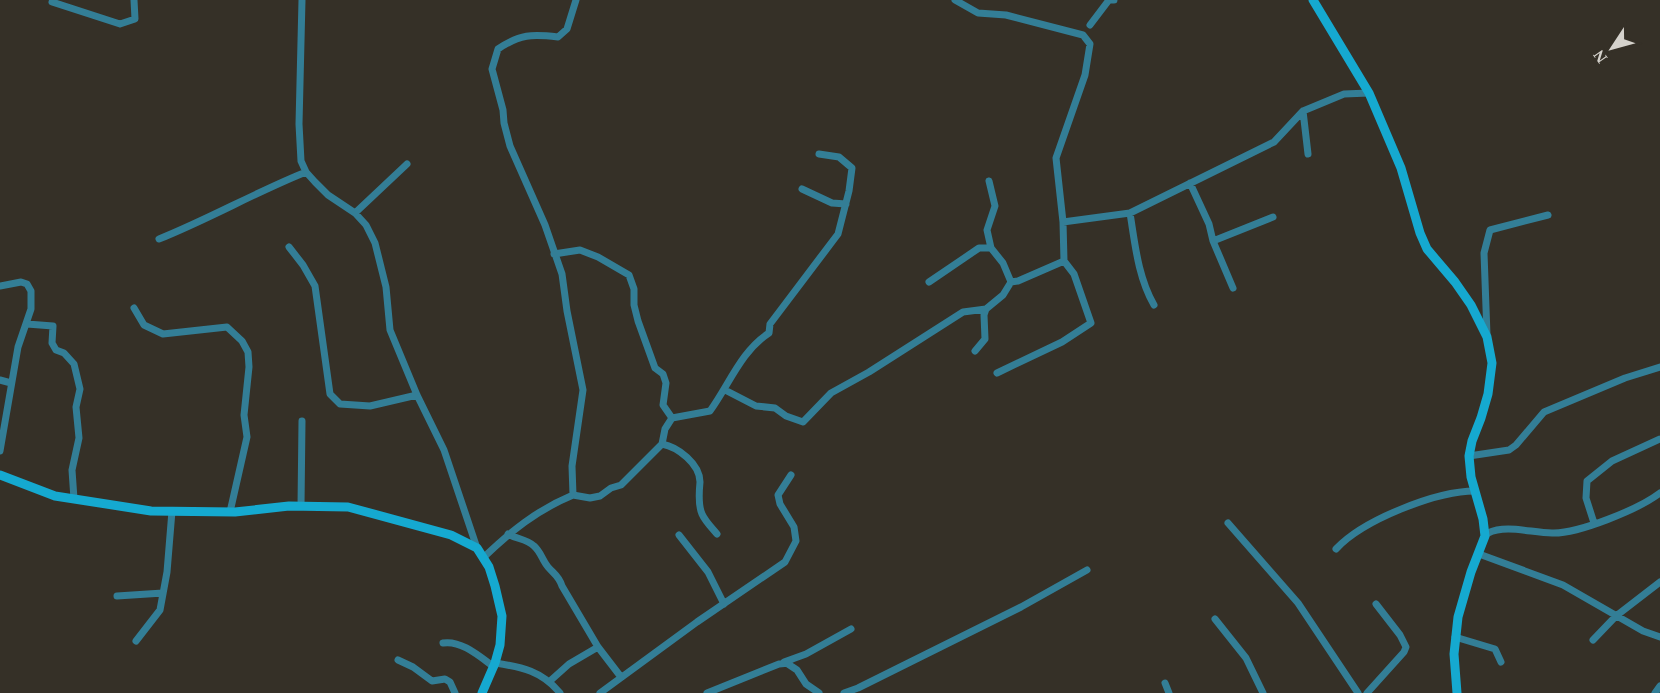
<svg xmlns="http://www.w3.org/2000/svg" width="1660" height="693" viewBox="0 0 1660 693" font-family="Georgia,serif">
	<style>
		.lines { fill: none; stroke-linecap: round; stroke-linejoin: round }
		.street { stroke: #337e96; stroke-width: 7 }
		.secondary { stroke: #15a9d0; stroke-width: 9 }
	</style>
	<rect width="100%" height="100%" fill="#353027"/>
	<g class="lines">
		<!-- street -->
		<path class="street" d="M302,0L299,124L301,161L306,172L315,182L328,195L355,213L366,225L375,243L386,287L390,330L417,395L444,450L477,548
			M576,0L567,29L558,37C532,34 520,34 498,49L492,69L503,110L504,123L510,146L545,225L562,274L567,311L583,390L572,466L573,495L590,498L600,496L611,488L621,485L662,444L665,429L672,418
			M955,0L978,13L1006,15L1083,35L1090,44L1085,75L1056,158L1063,222L1130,213L1274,142L1303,111
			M52,2L120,24L135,19L134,0
			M1090,25L1109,0H1114
			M1308,154L1303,111L1344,94L1369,93
			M1190,183L1209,224L1213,241L1273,217
			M802,189L832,203L846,204
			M355,213L407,164
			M1130,213C1135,244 1138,277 1154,305
			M159,239C209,219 256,192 306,172
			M1213,241L1233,288
			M289,247L303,265L315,286L330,394L340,404L370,406L417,395
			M554,254L580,250L598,257L629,275L634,289V305L638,321L655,368L663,374L666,383L663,405L672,418L710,411C729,385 741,351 769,333L770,324L838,234L849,191L852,168L839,157L819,154
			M929,282L979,248H991
			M1011,282L1018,281L1064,261L1063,222
			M0,286L21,282L27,284L31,291V309L18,347L0,451
			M134,308L144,325L163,334L227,327L242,341L248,352L249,367L244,415L247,437L230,512
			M27,324L53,326L52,343L56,350L64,353L74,364L80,389L76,407L79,438L72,470L74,499
			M1487,335L1484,253L1490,230L1548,215
			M975,351L985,339L984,315L986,309
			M997,373L1062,342L1091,323L1074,274L1064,261
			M0,380L11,383
			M725,390L756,406L775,408L786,416L803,422L831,393L869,372L963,312L986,309L1003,295L1011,282L1003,263L991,248L987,230L995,206L989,181
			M662,444C678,447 700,464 700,482C699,492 698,505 702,514C705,521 712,528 717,534
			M1469,456L1509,450L1516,445L1544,412L1625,378L1660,367
			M301,506L302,421
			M1228,523L1298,603L1358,693
			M1594,523L1586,498L1587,481L1612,461L1660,439
			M508,534C516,539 527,539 534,546C541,552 542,560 548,567C554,574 559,576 562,586L598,647L621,677
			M679,535L708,572L724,604
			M1485,536L1488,533C1506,524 1532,533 1552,533C1578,534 1639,509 1660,493
			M1336,549C1363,520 1436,491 1475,491
			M1479,554L1563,585L1643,631L1660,637
			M483,558C511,531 537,510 573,495
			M117,596L163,593
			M1215,619L1246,658L1263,693
			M1455,637L1495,649L1501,662
			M1593,640L1616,616L1660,582
			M136,641L160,610L167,572L172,511
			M443,643C461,640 479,656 494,667
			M398,660L413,667L432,681L445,679L450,682L455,693
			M784,662L806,654L851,629
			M495,663C522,667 542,671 560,693
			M550,681L569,664L598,647
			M1165,683L1169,693
			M600,693L697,622L785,562L796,541L794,527L780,504L778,495L791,475
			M707,693L779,664L790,663L788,664L797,670L806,684L819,693
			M844,693L858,688L1021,607L1087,570
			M1367,693L1404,652L1406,647L1400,635L1376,604
			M1655,693L1660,686"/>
		<!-- secondary -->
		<path class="secondary" d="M1313,0L1369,93L1401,168L1420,233L1427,249L1455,282L1471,305L1487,337L1492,363L1488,394L1481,418L1472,441L1469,456L1471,477L1483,519L1485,536L1471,572L1458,617L1454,654L1457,693
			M0,475L55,496L151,511L235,512L289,506L348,507L451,535L477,548L489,567L495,586L502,616L500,645L495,663L482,693"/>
	</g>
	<!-- north arrow -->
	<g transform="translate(1612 48) rotate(234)" stroke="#353027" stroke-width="4.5" paint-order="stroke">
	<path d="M0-4.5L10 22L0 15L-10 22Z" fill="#d5d2cc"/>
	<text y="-9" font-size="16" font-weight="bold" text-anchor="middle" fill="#d5d2cc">N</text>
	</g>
</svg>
